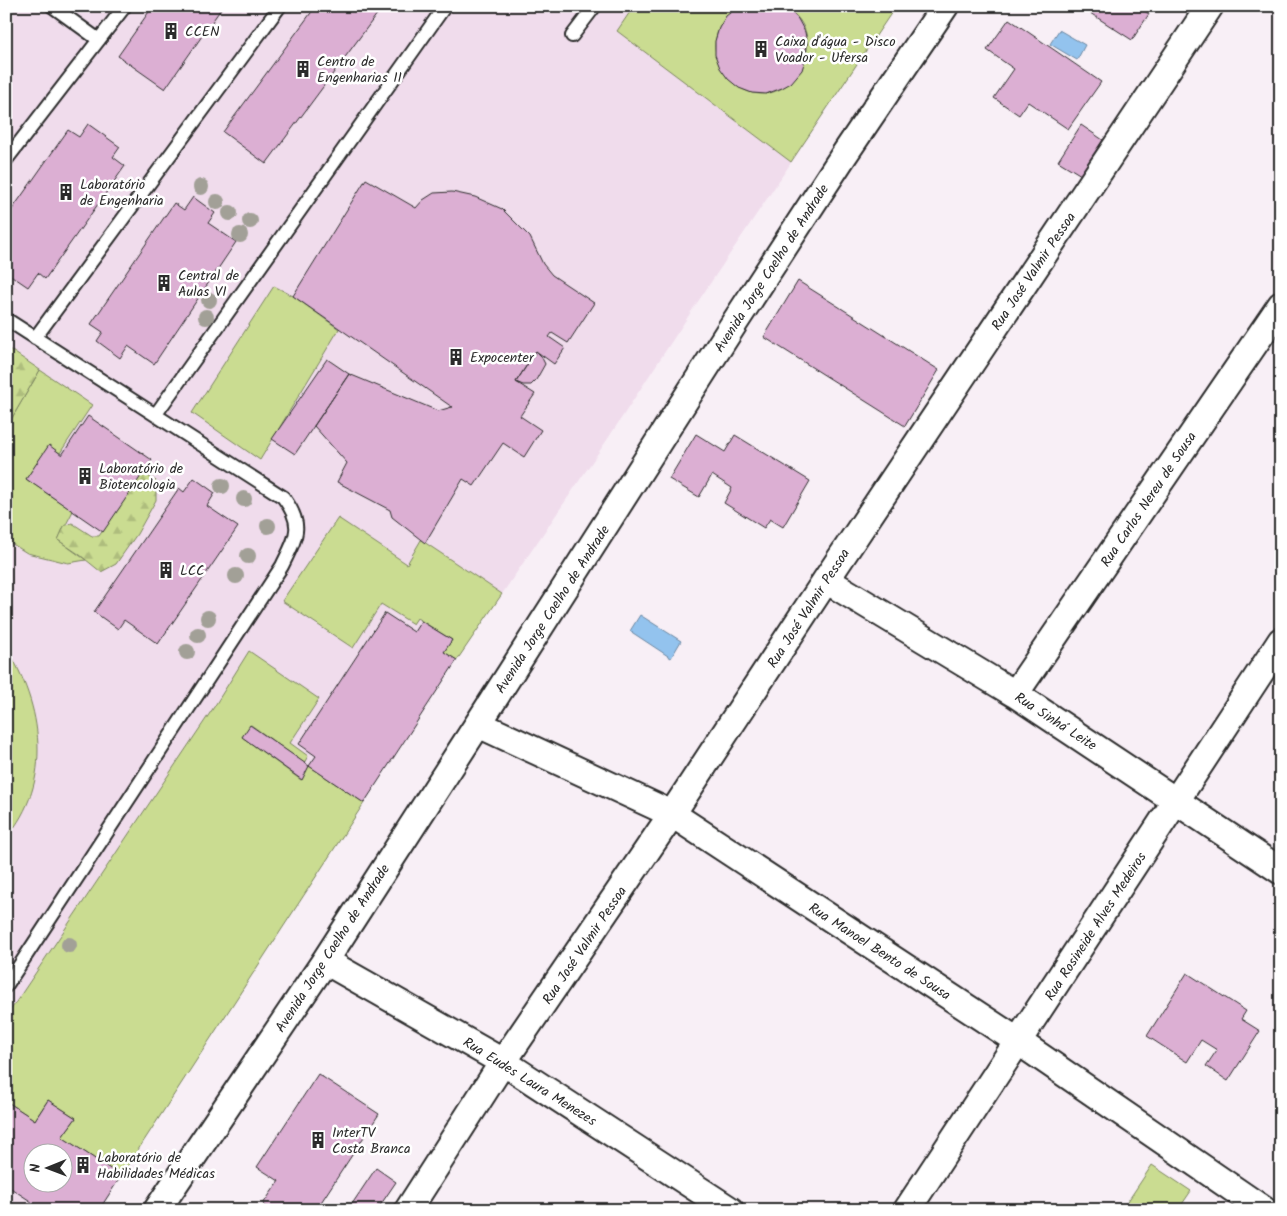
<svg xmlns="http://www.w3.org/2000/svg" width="1287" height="1216" viewBox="0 0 1287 1216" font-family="Kalam,sans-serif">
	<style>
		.built { fill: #f0dcec; fill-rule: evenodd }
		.grass { fill: #cadc91; stroke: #7a845e }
		.forest { fill: url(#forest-firs); stroke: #7a845e }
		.water { fill: #93c3ee; stroke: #6986a0 }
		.building { fill: #dcafd3; stroke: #2b2b2b; fill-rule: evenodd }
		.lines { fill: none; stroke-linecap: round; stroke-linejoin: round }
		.service-casing { stroke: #2b2b2b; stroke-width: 16 }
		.minor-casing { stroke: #2b2b2b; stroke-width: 30 }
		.service { stroke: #fff; stroke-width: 12 }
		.minor { stroke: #fff; stroke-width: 26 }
		.tree { fill: #a2a097 }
		.labels { text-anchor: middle; stroke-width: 5; stroke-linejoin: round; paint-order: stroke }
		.poi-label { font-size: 14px; fill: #2b2b2b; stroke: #fff; text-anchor: start }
		.street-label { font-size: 14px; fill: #2b2b2b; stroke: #fff }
	</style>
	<defs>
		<pattern id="forest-firs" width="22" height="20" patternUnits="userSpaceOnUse" patternTransform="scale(1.25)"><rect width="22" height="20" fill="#cadc91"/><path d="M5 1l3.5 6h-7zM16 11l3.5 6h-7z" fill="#aebd7d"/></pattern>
	</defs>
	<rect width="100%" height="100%" fill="#f8eff6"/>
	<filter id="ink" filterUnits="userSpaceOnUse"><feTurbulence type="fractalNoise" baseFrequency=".02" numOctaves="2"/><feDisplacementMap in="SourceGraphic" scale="10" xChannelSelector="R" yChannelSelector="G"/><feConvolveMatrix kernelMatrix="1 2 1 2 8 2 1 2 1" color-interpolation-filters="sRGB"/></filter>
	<g filter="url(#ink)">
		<!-- built -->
		<path class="built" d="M6,6H896L693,309L607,440L457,660L99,1210H6ZM32,1154H62V1184H32Z"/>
		<!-- grass -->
		<path class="grass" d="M634,6H739C725,14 715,30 715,47C716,61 722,74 733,83C784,124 841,38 783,6H896L791,162L617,31Z
			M274,286L293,296L339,329L260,460L192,413Z
			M40,370L92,405L60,453L49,446L26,479L73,511L58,540L86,560L68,563L27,553L6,540V428Z
			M338,518L407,564L421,540L502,594L457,660L444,652L452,640L417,618L413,624L381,604L353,648L282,601Z
			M6,647C43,706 54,782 6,838V781L11,757V743L6,716Z
			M249,651L319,699L290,743L308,756L304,763L251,725L242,737L301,780L309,766L364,803L121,1176L62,1137L76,1118L48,1100L35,1120L6,1101V1017L214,707Z
			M1152,1165L1191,1191L1178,1210H1122Z"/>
		<!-- forest -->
		<path class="forest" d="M6,347L40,370L6,428Z
			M143,473L156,481V500L137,534L116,564L101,572L80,555L58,540L64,526L72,523L92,536H99Z"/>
		<!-- water -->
		<path class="water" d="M1059,30L1085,45L1077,60L1050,44Z
			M640,615L681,641L671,658L630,631Z"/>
		<!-- building -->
		<path class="building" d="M153,6H223L165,89L118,56Z
			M316,6H383L266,164L223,132Z
			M739,6H783L789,9L798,19L805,32L807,43L805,60L802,70L791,83L782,88L766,94L752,93L739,88L728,79L720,68L715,55V41L719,28L726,16Z
			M1095,6H1137L1149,14L1132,40L1090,13Z
			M1009,19L1101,82L1068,129L1028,102L1019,115L994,98L1014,69L987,50Z
			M88,124L120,147L113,157L125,166L45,279L38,273L28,287L6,272V218L68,130L79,137Z
			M1081,125L1103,140L1081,175L1058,161Z
			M366,179L416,208L423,200L434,193L452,192L475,197L502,209L530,237L543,264L552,275L594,303L568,343L552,333L549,337L565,348L554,364L536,351L516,382L535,394L520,416L541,430L524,457L503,443L474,486L463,479L425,543L392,517L390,510L337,482L347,463L314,426L349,374L438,411L452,407L293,296Z
			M193,197L215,213L208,223L236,242L154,364L128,346L120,358L97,341L103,332L91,324L174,203L184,210Z
			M798,281L939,370L905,426L764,337Z
			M536,351L541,356L545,364L536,380L531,385H523L516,382Z
			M327,359L349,374L295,454L272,439Z
			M88,416L152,460L103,532L26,479L49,445L62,455Z
			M696,434L725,452L735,435L810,481L783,527L770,519L764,528L724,503L732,488L712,475L699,497L669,479Z
			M194,478L215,493L207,506L238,527L158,644L124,620L118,629L94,612L179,488L184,492Z
			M385,613L414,632L421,621L452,640L444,652L457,660L364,803L309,766L316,756L299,744Z
			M250,725L309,766L302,780L242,737Z
			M1187,973L1246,1011L1241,1019L1260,1031L1228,1081L1206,1066L1217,1050L1201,1040L1187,1062L1147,1036Z
			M318,1074L379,1114L316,1210H272L263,1204L279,1181L257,1167Z
			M48,1100L76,1118L62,1137L121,1176L99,1210H89L82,1205L78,1210H44L6,1185V1101L35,1120ZM32,1154H62V1184H32Z
			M376,1168L396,1182L377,1210H348Z"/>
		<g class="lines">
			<!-- service casing -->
			<g class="service-casing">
				<path id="service" d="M52,6L99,40
					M572,36L595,6
					M6,160L125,6
					M6,319L283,497C305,526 296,537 282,566L6,986
					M35,338L280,6
					M156,414L445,6"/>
			</g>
			<!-- minor casing -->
			<g class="minor-casing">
				<path id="minor" d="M826,580L1015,694L1281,871
					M1015,694L1281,305
					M478,724L672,814L1019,1042L1264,1210
					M325,961L503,1062L730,1210
					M157,1210L325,961L478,724L735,322L844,155L945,6
					M408,1210L503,1062L672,814L826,580L1210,6
					M907,1210L1281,641"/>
			</g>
			<!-- service -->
			<use href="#service" class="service"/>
			<!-- minor -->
			<use href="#minor" class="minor"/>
		</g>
		<!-- trees -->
		<g class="tree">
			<circle cx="201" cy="187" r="8"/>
			<circle cx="217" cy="202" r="8"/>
			<circle cx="230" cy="213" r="8"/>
			<circle cx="250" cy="221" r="8"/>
			<circle cx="240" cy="235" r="8"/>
			<circle cx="209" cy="300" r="8"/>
			<circle cx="206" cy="317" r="8"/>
			<circle cx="222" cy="486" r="8"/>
			<circle cx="244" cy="499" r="8"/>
			<circle cx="268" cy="526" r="8"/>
			<circle cx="248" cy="556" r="8"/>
			<circle cx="236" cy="576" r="8"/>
			<circle cx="208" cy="618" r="8"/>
			<circle cx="198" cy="635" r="8"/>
			<circle cx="187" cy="652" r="8"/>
			<circle cx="69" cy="945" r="8"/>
		</g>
	</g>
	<!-- icons -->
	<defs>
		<g id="building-bare" transform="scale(1.35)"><path d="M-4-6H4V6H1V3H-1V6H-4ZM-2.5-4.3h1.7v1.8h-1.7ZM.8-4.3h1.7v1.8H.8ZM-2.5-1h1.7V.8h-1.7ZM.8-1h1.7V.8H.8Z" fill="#2b2b2b" stroke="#fff" stroke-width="2.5" paint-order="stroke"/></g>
	</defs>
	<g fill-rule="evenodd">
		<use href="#building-bare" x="171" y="31"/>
		<use href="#building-bare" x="761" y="49"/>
		<use href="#building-bare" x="303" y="69"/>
		<use href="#building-bare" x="66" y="192"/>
		<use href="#building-bare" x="164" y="283"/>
		<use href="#building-bare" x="456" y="357"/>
		<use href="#building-bare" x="85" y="476"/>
		<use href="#building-bare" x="166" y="570"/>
		<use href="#building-bare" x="318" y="1140"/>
		<use href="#building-bare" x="83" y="1165"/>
	</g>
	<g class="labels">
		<!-- poi labels -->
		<g class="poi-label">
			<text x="185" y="36">CCEN</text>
			<text x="775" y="46">Caixa d'água - Disco<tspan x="775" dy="16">Voador - Ufersa</tspan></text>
			<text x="317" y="66">Centro de<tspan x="317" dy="16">Engenharias II</tspan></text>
			<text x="80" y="189">Laboratório<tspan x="80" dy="16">de Engenharia</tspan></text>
			<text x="178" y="280">Central de<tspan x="178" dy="16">Aulas VI</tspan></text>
			<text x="470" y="362">Expocenter</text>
			<text x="99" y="473">Laboratório de<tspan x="99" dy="16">Biotencologia</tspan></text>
			<text x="180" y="575">LCC</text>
			<text x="332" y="1137">InterTV<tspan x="332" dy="16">Costa Branca</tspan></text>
			<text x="97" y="1162">Laboratório de<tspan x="97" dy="16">Habilidades Médicas</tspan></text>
		</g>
		<!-- street labels -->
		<g class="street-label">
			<text transform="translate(771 268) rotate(-57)" y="5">Avenida Jorge Coelho de Andrade</text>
			<text transform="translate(1033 271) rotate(-56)" y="5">Rua José Valmir Pessoa</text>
			<text transform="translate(1148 499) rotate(-56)" y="5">Rua Carlos Nereu de Sousa</text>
			<text transform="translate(808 608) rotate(-57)" y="5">Rua José Valmir Pessoa</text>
			<text transform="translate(552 609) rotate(-57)" y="5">Avenida Jorge Coelho de Andrade</text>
			<text transform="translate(1056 721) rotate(33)" y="5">Rua Sinhá Leite</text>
			<text transform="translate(1095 926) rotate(-57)" y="5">Rua Rosineide Alves Medeiros</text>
			<text transform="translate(584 945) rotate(-56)" y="5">Rua José Valmir Pessoa</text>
			<text transform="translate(332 948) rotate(-57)" y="5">Avenida Jorge Coelho de Andrade</text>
			<text transform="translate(880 951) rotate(33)" y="5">Rua Manoel Bento de Sousa</text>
			<text transform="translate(530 1081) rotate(32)" y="5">Rua Eudes Laura Menezes</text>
		</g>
	</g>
	<!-- margin -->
	<rect width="1287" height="1216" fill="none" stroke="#fff" stroke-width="25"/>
	<rect x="12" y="12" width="1262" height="1191" fill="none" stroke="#2b2b2b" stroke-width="2" filter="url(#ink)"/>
	<!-- north arrow -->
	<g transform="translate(48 1168) rotate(269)"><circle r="24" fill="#ffffff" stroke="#aaaaaa"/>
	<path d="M0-4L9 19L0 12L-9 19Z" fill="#2b2b2b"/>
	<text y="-8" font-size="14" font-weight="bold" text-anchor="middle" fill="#2b2b2b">N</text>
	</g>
</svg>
